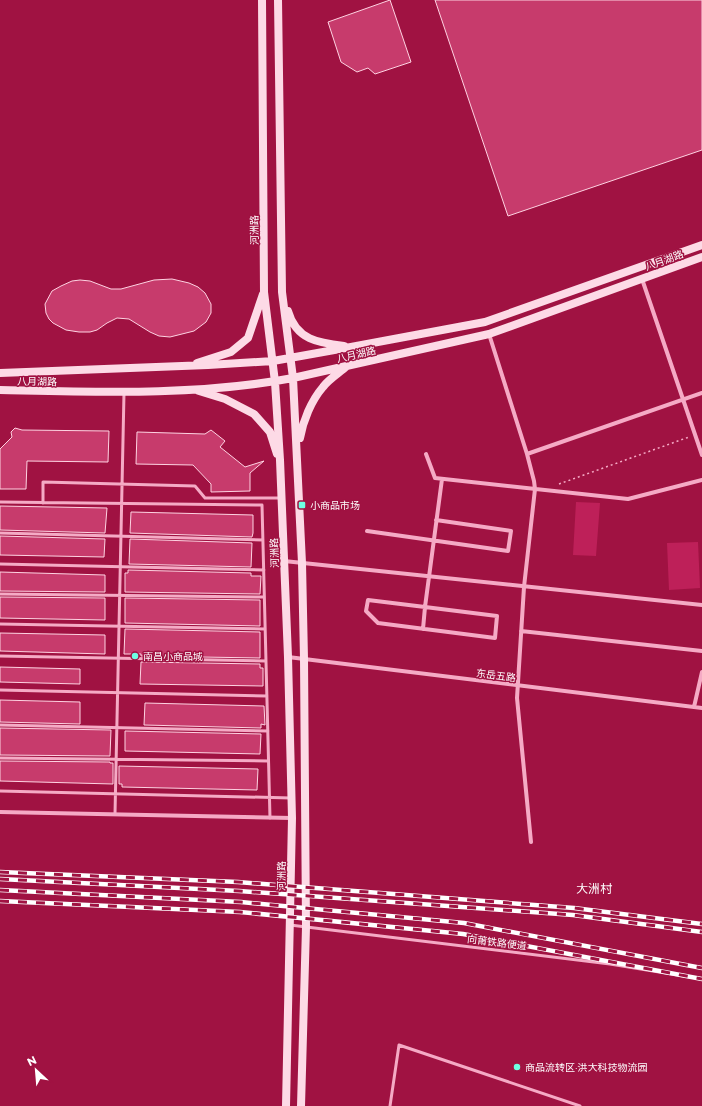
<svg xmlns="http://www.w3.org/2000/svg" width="702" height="1106" viewBox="0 0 702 1106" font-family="Montserrat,'Noto Sans SC',sans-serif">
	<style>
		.green { fill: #be2059 }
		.building { fill: #c73b6c; stroke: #fed3e2 }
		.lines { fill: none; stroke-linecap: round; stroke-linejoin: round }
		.path { stroke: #f5aac5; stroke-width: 1.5; stroke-dasharray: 2 3; stroke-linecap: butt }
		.service { stroke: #f5aac5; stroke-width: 3 }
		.minor { stroke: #f5aac5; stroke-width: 4 }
		.secondary { stroke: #fddae6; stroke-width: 8 }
		.rail-casing { stroke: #fff; stroke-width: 4.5 }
		.rail { stroke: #a01242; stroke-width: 3; stroke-dasharray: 9; stroke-linecap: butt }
		.poi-dot { fill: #6effe3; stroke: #a01242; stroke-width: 1.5 }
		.labels { text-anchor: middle; stroke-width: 3; stroke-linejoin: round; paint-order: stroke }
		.street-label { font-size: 10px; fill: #fff; stroke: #a01242 }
		.poi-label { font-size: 10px; fill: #fff; stroke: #a01242; text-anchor: start }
		.quarter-label { font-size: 12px; fill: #fff; stroke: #a01242 }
	</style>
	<rect width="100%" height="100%" fill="#a01242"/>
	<!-- green -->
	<path class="green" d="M576,502L600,503L596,556L573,555Z
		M698,542L700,588L669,590L667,543Z"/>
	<!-- building -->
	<path class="building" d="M390,0L411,62L375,74L368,68L357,72L341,62L328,22Z
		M435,0H702V150L508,216Z
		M172,279L189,283L198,287L205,293L211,304V313L206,322L194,331L170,337L159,336L150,332L129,319L117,318L107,323L97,330L90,332H79L66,330L53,323L49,319L46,313L45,304L52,291L61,286L72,281L80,280L90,281L111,289H121L154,280Z
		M15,428L22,430L109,431L108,462L27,461L26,489H0V449L12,437L11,432Z
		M211,430L225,441L220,447L245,467L264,461L250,473V491L211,492V484L193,465L136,464L137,432L205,434Z
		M0,506L107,508L105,533L0,530Z
		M131,512L253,515V533L252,537L130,533Z
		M0,536L105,539L104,557L0,555Z
		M130,539L252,543L251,567L129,564Z
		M128,570L251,573V576H261L260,594L125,592V573H128Z
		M0,572L105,575V592L0,591Z
		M0,597L105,598V620L0,618Z
		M125,598L260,600V626L125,623Z
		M125,629L260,632V658L141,656V654H124Z
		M0,633L105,635V654L0,651Z
		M141,662L260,664V668H263V686L140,684Z
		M0,667L80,669V684L0,682Z
		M0,700L80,702V724L0,722Z
		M145,703L264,706L265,725L261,724V728L144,725Z
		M0,728L111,730L110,756L0,755Z
		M125,731L261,734L260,754L125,751Z
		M0,761L110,762V763H113V784L0,781Z
		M119,766L258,769L257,790L122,787V784H119Z"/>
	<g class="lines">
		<!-- path -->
		<path class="path" d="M559,484L689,437"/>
		<!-- service -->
		<path class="service" d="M0,502L262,505L270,818
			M43,503V482L195,486L205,498H281
			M0,533L263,540
			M0,564L264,570
			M0,594L264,597
			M0,624L265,629
			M0,656L266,661
			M0,690L267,696
			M0,725L268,731
			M0,758L268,761
			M0,791L291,798
			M115,814L124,393
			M290,925L610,964L702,979
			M390,1106L399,1045L580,1106"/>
		<!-- minor -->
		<path class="minor" d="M642,279L702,455
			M489,334L527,454L534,481L535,489L524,587L517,698L531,842
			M426,454L435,478L628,499L702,480
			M527,454L702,393
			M367,531L508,551L511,531L436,520
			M284,561L702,605
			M423,629L425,607L497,616L495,638L378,623L366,611L368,600L425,607L442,479
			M521,631L702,651
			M288,657L702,708
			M694,707L702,672
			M0,812L292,818"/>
		<!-- secondary -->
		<path class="secondary" d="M262,0L264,292L275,382L280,460L288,657L292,818L286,1106
			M278,0L282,292L293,378L302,563L304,659L306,927L301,1106
			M288,311C296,340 319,343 344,346
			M197,363L231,352L248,338L263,294
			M0,373L208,365L273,361L351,347L485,322L702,245
			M0,390C96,392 198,396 293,378L489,334L702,257
			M199,391L225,399L254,414L270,432L277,454
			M300,438C303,421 311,401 323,387C329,379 339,373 347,366"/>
		<!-- rail casing -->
		<g class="rail-casing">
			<path id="rail" d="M0,872L238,882L574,908L702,924
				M0,879L239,891L573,915L702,932
				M0,890L241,902L464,923L702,968
				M0,901L240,912L463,934L702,979"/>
		</g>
		<!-- rail -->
		<use href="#rail" class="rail"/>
	</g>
	<!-- markers -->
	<g class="poi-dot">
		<rect x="298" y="501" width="8" height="8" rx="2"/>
		<circle cx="135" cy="656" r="4"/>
		<circle cx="517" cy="1067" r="4"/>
	</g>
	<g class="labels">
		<!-- street labels -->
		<g class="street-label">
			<text transform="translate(254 230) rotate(-91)" y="4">河洲路</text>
			<text transform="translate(664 260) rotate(-20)" y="4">八月湖路</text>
			<text transform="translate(356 354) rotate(-13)" y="4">八月湖路</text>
			<text transform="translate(37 381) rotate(1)" y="4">八月湖路</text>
			<text transform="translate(274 553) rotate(-92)" y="4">河洲路</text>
			<text transform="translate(496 675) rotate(7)" y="4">东岳五路</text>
			<text transform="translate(281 876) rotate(-89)" y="4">河洲路</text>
			<text transform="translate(497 942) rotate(7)" y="4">向莆铁路便道</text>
		</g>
		<!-- poi labels -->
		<g class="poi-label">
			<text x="310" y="509">小商品市场</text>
			<text x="143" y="660">南昌小商品城</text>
			<text x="525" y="1071">商品流转区·洪大科技物流园</text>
		</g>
		<!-- quarter labels -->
		<g class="quarter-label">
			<text x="594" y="893">大洲村</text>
		</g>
	</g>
	<!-- north arrow -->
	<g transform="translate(36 1070) rotate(334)" stroke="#a01242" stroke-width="3" paint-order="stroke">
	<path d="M0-3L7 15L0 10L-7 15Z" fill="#ffffff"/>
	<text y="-6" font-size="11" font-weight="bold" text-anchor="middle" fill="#ffffff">N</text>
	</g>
</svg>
